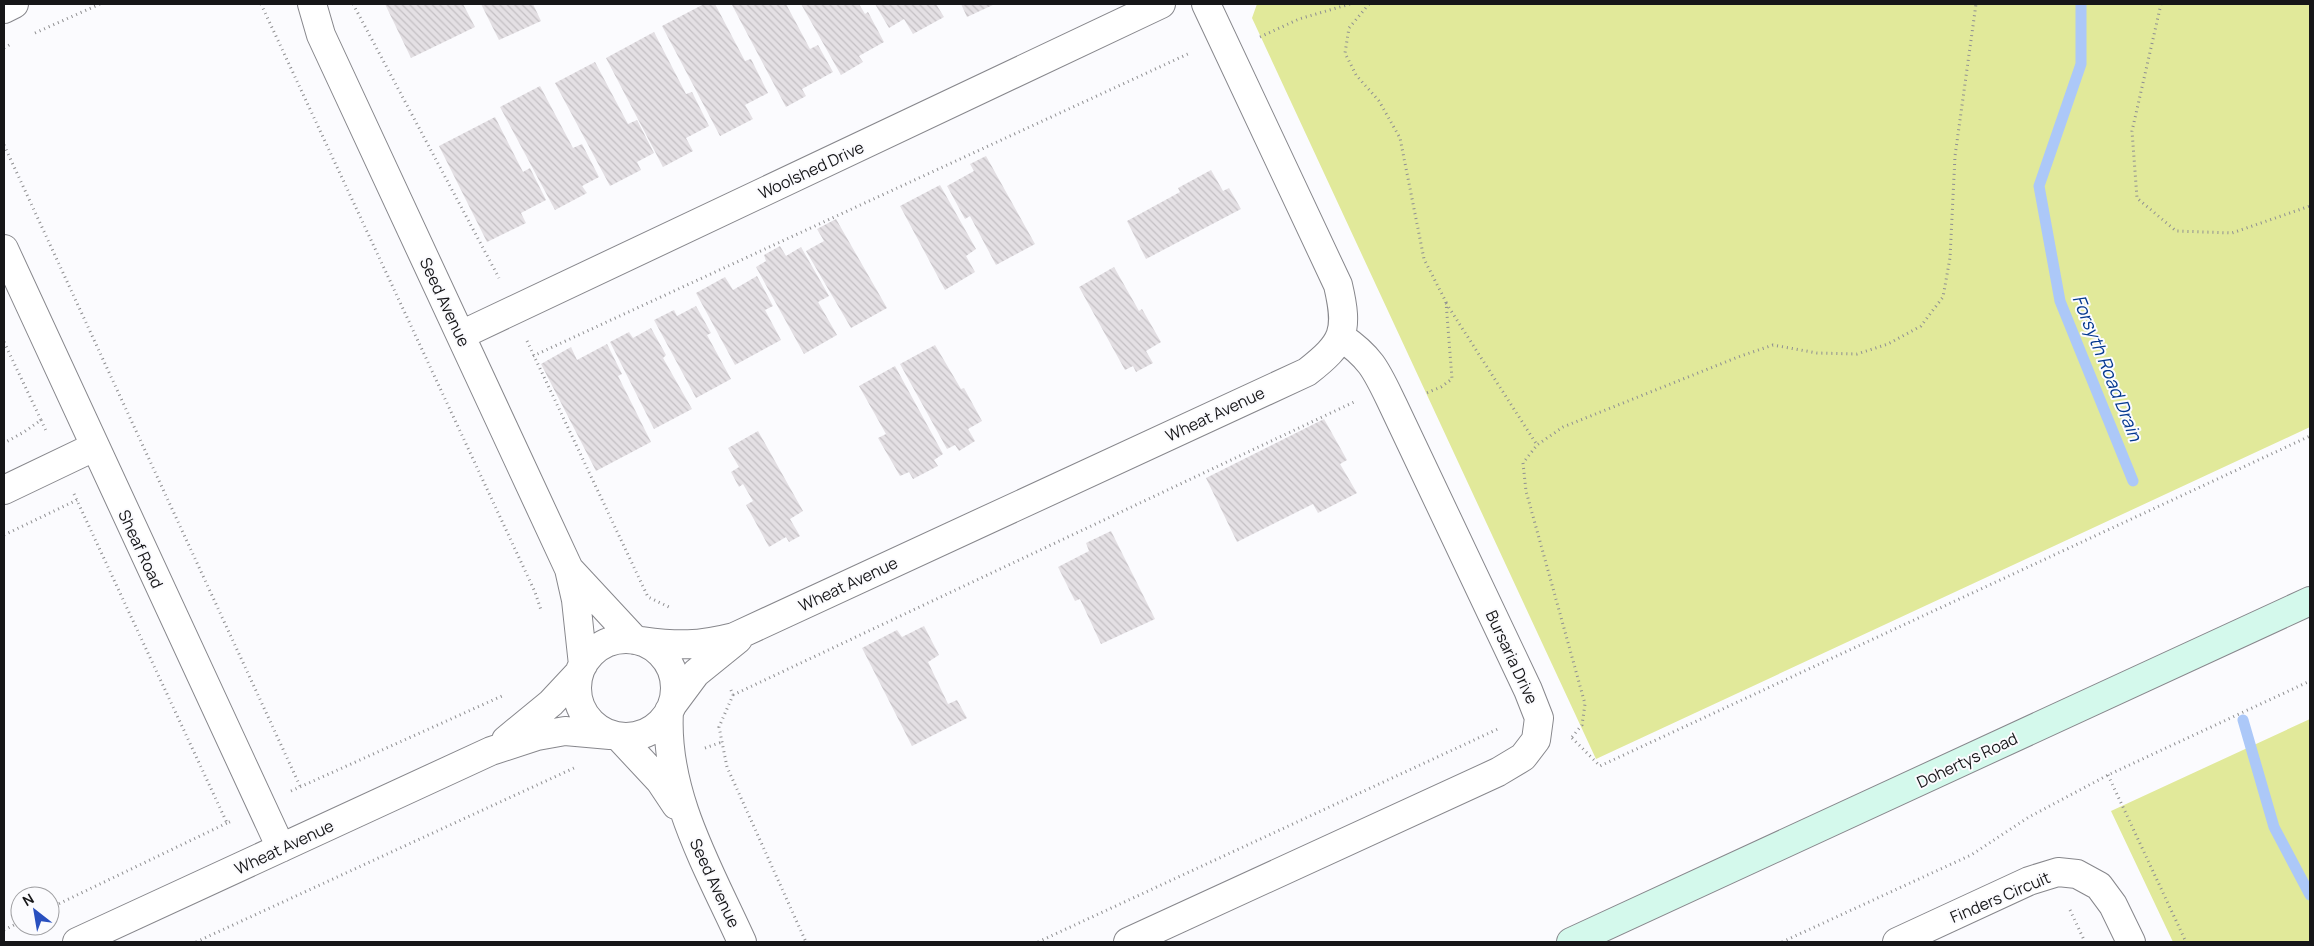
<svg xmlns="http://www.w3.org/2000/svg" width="2314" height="946" viewBox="0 0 2314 946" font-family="Manrope,sans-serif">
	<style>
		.park { fill: #e1e99a }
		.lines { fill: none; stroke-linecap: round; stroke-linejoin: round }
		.stream { stroke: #acc8f8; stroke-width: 11 }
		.building { fill: url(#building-back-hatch) }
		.street-casing { stroke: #87878c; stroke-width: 30 }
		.secondary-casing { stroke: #87878c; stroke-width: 30 }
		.path { stroke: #8f8f91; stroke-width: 3; stroke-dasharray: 1 4; stroke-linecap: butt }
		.street { stroke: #fff; stroke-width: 28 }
		.secondary { stroke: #d4f9ec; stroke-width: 28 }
		.labels { text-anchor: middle; stroke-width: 4; stroke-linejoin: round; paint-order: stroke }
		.street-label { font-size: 16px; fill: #161618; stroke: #fbfbfe }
		.water-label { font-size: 18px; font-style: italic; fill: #053990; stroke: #fbfbfe }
	</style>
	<defs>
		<pattern id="building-back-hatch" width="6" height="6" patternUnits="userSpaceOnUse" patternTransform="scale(1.25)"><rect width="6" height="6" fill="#e4e0e4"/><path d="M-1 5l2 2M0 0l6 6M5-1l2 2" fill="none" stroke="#c3bfc3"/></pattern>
	</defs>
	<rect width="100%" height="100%" fill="#fbfbfe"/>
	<!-- park -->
	<path class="park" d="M1257,4H2310V427L1596,759L1252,18Z
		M2310,719V942H2173L2111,811Z"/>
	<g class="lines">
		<!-- stream -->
		<path class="stream" d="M2081,4V64L2039,186L2060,301L2133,481
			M2243,720L2274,827L2310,895"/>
	</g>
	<!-- building -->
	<path class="building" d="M385,4H463L475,27L411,58Z
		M481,4H533L541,21L499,40Z
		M704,4H715L745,61L751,59L768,93L745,105L753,119L720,136L662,26Z
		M736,4H786L810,49L818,45L833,72L802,89L806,96L786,107L732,5Z
		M801,4H859L865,14L868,12L884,42L859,56L863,62L841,75Z
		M875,4H936L944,17L913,34L904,19L889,28Z
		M961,4H995L967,17Z
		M654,32L686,94L692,92L709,126L686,138L693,151L663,167L606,58Z
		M595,62L628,124L637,120L654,153L637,162L641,170L610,186L555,83Z
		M540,86L573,148L582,144L599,177L582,186L587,193L555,210L500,107Z
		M495,117L523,172L530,168L546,200L521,213L526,223L487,242L439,146Z
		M986,156L1035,244L996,265L970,216L965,219L947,186L974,171L970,164Z
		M1211,170L1223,191L1229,188L1241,209L1146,259L1127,221L1180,192L1178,188Z
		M940,185L976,249L966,256L975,272L945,290L900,206Z
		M836,219L887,308L851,328L806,251L824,241L817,229Z
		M780,246L786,256L801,247L829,296L818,302L837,335L804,354L756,267L766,261L764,255Z
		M1114,267L1139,311L1142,309L1161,342L1146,351L1153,363L1136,372L1133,366L1125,370L1079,287Z
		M757,276L773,306L765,310L781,340L735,365L696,293L725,277L733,290Z
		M696,306L711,333L707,335L731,379L696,398L654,320L674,310L677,316Z
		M651,328L666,355L663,358L692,409L654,429L610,342L629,332L633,338Z
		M607,344L622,374L618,376L651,442L596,471L541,364L571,347L577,360Z
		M935,345L961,389L964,388L982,421L968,429L975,441L959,451L955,445L947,449L900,364Z
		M895,366L943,454L934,460L938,466L913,479L909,472L900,476L878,438L886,434L859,386Z
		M1324,419L1347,460L1340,464L1357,493L1318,513L1313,504L1237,542L1206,478Z
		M758,431L803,511L790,519L800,536L789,542L786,537L769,547L746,505L753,501L743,484L739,487L731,472L739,467L728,448Z
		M1111,531L1155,619L1101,644L1080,599L1075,601L1058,567L1089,551L1086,543Z
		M924,626L939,655L928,662L948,704L957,700L967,718L912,746L862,648L897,630L902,637Z"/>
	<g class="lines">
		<!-- street casing -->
		<g class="street-casing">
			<path id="street" d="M312,4L321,35L569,569L576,600L583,665
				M4,9L14,4
				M4,249L281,848
				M461,335L1161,4
				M4,490L94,447
				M570,570L635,640
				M577 688a49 49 0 1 1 98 0a49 49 0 1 1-98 0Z
				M642,641C678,646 698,646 734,637L1307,372C1344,343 1349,332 1338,285L1206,4
				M673,704L696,673L738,639
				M669,711C664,794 709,869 742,942
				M619,737L660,781L676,805
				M506,740L551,703L579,673
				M77,942L491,751L537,736L565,731L610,735
				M1128,942L1498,772L1523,757L1536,740L1539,718L1528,690L1393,405C1377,372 1372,358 1341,337
				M1897,942L2029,881L2058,872L2077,874L2099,886L2113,905L2131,942"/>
		</g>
		<!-- secondary casing -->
		<g class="secondary-casing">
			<path id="secondary" d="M1571,942L2310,601"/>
		</g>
		<!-- path -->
		<path class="path" d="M261,4L535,592L541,610
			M353,4L499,278
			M1369,4L1349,28L1345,53L1356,75L1379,101L1400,138L1424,259L1446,302L1452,379L1441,387L1424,394
			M2161,4L2132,131L2137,198L2176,231L2232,233L2310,206
			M35,33L100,4
			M1260,37L1299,19L1350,4
			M4,48L11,44
			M4,145L300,786
			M1446,303L1537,445
			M527,341L648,597L671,608
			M4,342L41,420L24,432L4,443
			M533,356L1190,53
			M41,420L47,433
			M74,494L227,823L232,821
			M4,535L77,500
			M731,690L733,695L719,727L727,767L806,942
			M733,695L1354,402
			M1572,737L1582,725L1585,704L1526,491L1523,463L1537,445L1563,427L1738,357L1773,345L1817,353L1857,354L1888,344L1921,326L1943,297L1950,258L1955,156L1976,4
			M1572,738L1600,766L2310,436
			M705,748L722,742
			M2108,775L2186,942
			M291,791L502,696
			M50,908L227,823
			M2070,910L2085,942
			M4,930L20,922
			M196,942L574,768
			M1038,942L1500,728
			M1782,942L1971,855L2029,817L2108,775L2310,681"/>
		<!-- street -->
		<use href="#street" class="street"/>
		<!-- secondary -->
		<use href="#secondary" class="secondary"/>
	</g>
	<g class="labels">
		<!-- street labels -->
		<g class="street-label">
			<text transform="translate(811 170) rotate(-25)" y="6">Woolshed Drive</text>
			<text transform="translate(445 302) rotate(65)" y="6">Seed Avenue</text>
			<text transform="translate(1215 414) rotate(-25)" y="6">Wheat Avenue</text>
			<text transform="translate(141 549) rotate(65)" y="6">Sheaf Road</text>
			<text transform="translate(848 584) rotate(-25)" y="6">Wheat Avenue</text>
			<text transform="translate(1512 657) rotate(65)" y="6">Bursaria Drive</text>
			<text transform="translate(1967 760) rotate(-25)" y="6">Dohertys Road</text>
			<text transform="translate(284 847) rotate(-25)" y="6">Wheat Avenue</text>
			<text transform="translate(715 883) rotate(65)" y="6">Seed Avenue</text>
			<text transform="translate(2000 897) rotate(-23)" y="6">Finders Circuit</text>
		</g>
		<!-- water labels -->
		<g class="water-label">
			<text transform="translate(2107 368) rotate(68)" y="6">Forsyth Road Drain</text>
		</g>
	</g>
	<!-- border -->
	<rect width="2314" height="946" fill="none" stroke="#161618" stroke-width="10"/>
	<!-- north arrow -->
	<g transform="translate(35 911) rotate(329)"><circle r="24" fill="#fbfbfe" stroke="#9f9fa2"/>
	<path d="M0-4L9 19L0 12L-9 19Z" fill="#2950bf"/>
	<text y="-8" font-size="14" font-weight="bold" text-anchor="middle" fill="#161618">N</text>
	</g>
</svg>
